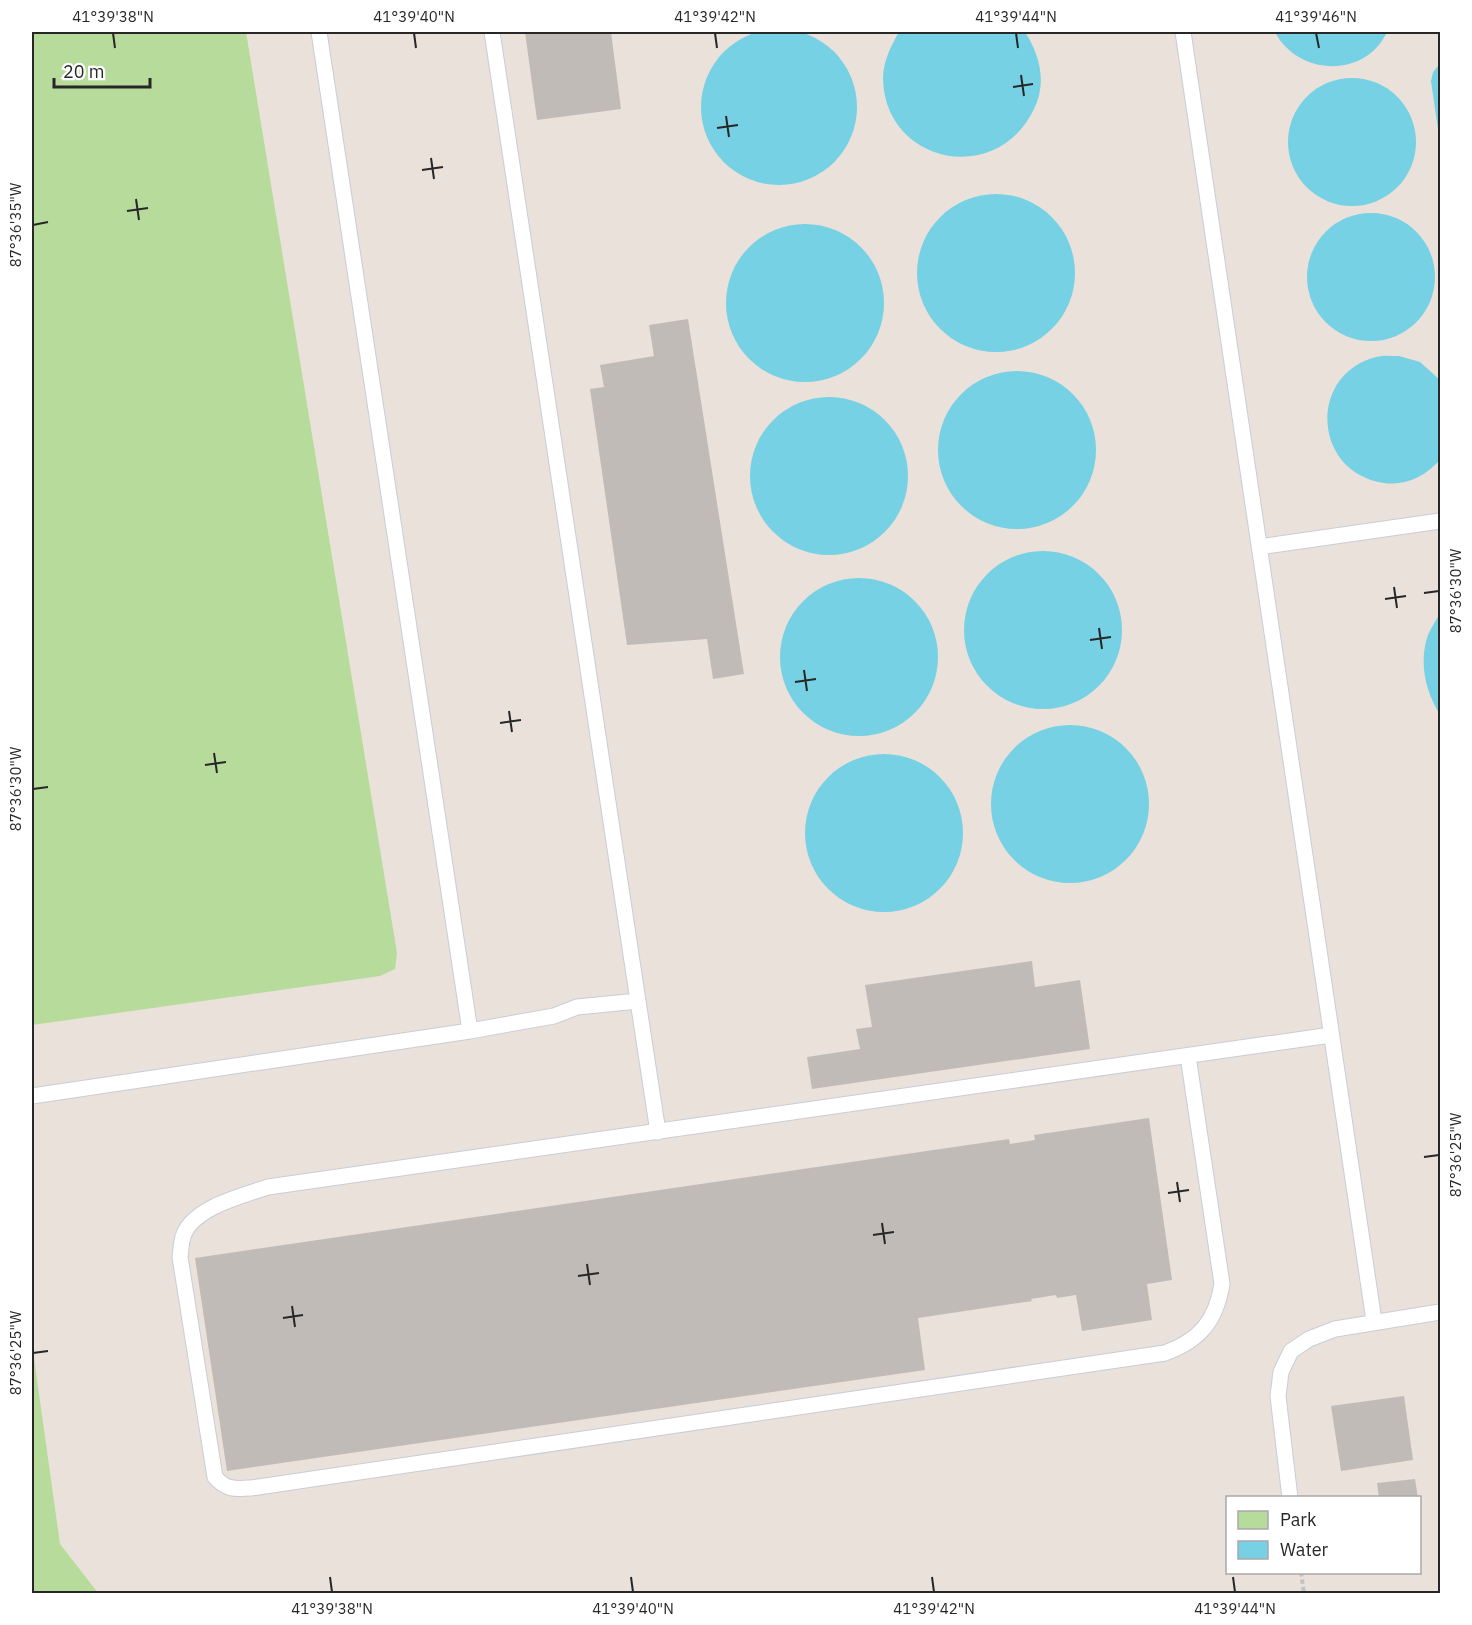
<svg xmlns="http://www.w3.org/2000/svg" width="1472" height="1625" viewBox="0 0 1472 1625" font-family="'IBM Plex Sans',sans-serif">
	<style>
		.green { fill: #b7db9a }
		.water { fill: #75d1e3 }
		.building { fill: #c1bbb7 }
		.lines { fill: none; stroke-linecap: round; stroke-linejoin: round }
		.lane-casing { stroke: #c8cdd8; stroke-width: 17 }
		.path { stroke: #c3c3c3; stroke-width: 4; stroke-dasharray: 4.5 3; stroke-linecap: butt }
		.lane { stroke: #fff; stroke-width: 15 }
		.ticks { fill: none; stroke: #272727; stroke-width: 2 }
		.neatline { fill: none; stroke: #272727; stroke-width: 2 }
		.ticks-label { font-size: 15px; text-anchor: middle; fill: #272727 }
	</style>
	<rect width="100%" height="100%" fill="#e9e1da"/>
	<!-- green -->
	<path class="green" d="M32,32H246L397,953L395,969L380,976L32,1025Z
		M32,1344L60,1544L98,1593H32Z"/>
	<!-- water -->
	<path class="water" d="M701 107a78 78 0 1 1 156 0a78 78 0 1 1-156 0Z
		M899,32H1025C1040,55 1047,83 1034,109C997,187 885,164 883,79C883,61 891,46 899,32Z
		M1275,32H1387C1365,79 1298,76 1275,32Z
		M1440,64V143L1431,81L1433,72Z
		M1288 142a64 64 0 1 1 128 0a64 64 0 1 1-128 0Z
		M917 273a79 79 0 1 1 158 0a79 79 0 1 1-158 0Z
		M1307 277a64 64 0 1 1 128 0a64 64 0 1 1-128 0Z
		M726 303a79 79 0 1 1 158 0a79 79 0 1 1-158 0Z
		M1399,356L1420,362L1440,380V460C1425,476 1407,486 1384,483C1313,473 1307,375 1376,357C1383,355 1392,356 1399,356Z
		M938 450a79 79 0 1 1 158 0a79 79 0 1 1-158 0Z
		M750 476a79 79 0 1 1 158 0a79 79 0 1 1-158 0Z
		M964 630a79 79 0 1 1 158 0a79 79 0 1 1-158 0Z
		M780 657a79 79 0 1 1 158 0a79 79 0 1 1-158 0Z
		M1440,613V715C1426,692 1419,665 1427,638C1430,629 1436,621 1440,613Z
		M991 804a79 79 0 1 1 158 0a79 79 0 1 1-158 0Z
		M805 833a79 79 0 1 1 158 0a79 79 0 1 1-158 0Z"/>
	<!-- building -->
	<path class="building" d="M525,32H611L621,109L537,120Z
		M688,319L744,674L713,679L707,639L627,645L590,389L604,387L600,365L654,356L649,325Z
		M1032,961L1035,987L1080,980L1090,1049L812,1089L807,1057L860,1049L856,1029L872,1027L865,985Z
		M1149,1118L1172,1280L1147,1284L1152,1320L1082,1331L1076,1295L1057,1298L1056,1295L1031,1299L1032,1301L918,1318L925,1370L227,1471L195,1258L1009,1139L1010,1144L1035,1140L1034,1135Z
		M1404,1396L1413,1460L1341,1471L1331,1406Z
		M1415,1479L1418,1498H1379L1377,1483Z"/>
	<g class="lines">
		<!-- lane casing -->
		<g class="lane-casing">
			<path id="lane" d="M319,32L470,1031
				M1183,32L1374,1321
				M1259,547L1440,521
				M638,1001L658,1132
				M1188,1056L1222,1284C1216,1321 1200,1340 1165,1353L251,1488C235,1489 226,1490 215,1477L180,1257C181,1250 181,1241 184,1234C195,1207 242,1196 268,1187L1331,1035
				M32,1096L470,1031L554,1016L577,1007L638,1001L492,32
				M1290,1498L1278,1396L1281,1372L1291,1351L1309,1339L1335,1329L1440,1312"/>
		</g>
		<!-- path -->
		<path class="path" d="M1301,1572L1304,1594"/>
		<!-- lane -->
		<use href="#lane" class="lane"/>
	</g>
	<!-- ticks -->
	<path class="ticks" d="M113,33L115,48M414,33L416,48M715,33L717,48M1016,33L1018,48M1316,33L1319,48M1021,75L1024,96M1013,87L1033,84M726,116L729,137M717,128L738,125M431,158L434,179M422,170L443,167M136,199L139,220M127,211L148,208M33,225L48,222M1394,587L1397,608M1424,593L1439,591M1385,599L1406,596M1099,628L1102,649M1090,640L1111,637M804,670L807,691M795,682L816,679M509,711L512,732M500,723L521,720M214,753L217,773M205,765L226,762M33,789L48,787M1424,1157L1439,1155M1177,1182L1180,1202M1168,1193L1189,1190M882,1223L885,1244M873,1235L894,1232M587,1264L590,1285M578,1276L599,1273M292,1306L295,1327M283,1318L303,1315M33,1353L48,1351M330,1577L332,1592M631,1577L633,1592M932,1577L934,1592M1233,1577L1235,1592"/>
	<!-- border -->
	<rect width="1472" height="1625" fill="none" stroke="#ffffff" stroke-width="66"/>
	<!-- legend -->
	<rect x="1226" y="1496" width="195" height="78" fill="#ffffff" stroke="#a9a9a9" stroke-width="1.5"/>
	<rect x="1238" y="1511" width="30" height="18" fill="#b7db9a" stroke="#a9a9a9" stroke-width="1.5"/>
	<text x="1280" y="1526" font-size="18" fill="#272727">Park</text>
	<rect x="1238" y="1541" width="30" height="18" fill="#75d1e3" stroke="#a9a9a9" stroke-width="1.5"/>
	<text x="1280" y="1556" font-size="18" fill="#272727">Water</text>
	<!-- scale -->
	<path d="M54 78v9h96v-9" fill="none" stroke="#272727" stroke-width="3"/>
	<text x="63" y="78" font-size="18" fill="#272727" stroke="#ffffff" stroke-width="4.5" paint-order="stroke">20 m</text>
	<rect x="33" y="33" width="1406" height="1559" class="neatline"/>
	<g class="ticks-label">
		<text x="113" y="22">41°39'38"N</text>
		<text x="414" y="22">41°39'40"N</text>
		<text x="715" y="22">41°39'42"N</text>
		<text x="1016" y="22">41°39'44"N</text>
		<text x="1316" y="22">41°39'46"N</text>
		<text transform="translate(16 225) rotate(-90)" y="5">87°36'35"W</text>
		<text transform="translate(1456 591) rotate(-90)" y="5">87°36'30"W</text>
		<text transform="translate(16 789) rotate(-90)" y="5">87°36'30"W</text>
		<text transform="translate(1456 1155) rotate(-90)" y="5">87°36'25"W</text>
		<text transform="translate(16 1353) rotate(-90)" y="5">87°36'25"W</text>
		<text x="332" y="1614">41°39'38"N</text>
		<text x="633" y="1614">41°39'40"N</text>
		<text x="934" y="1614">41°39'42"N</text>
		<text x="1235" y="1614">41°39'44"N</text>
	</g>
</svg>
